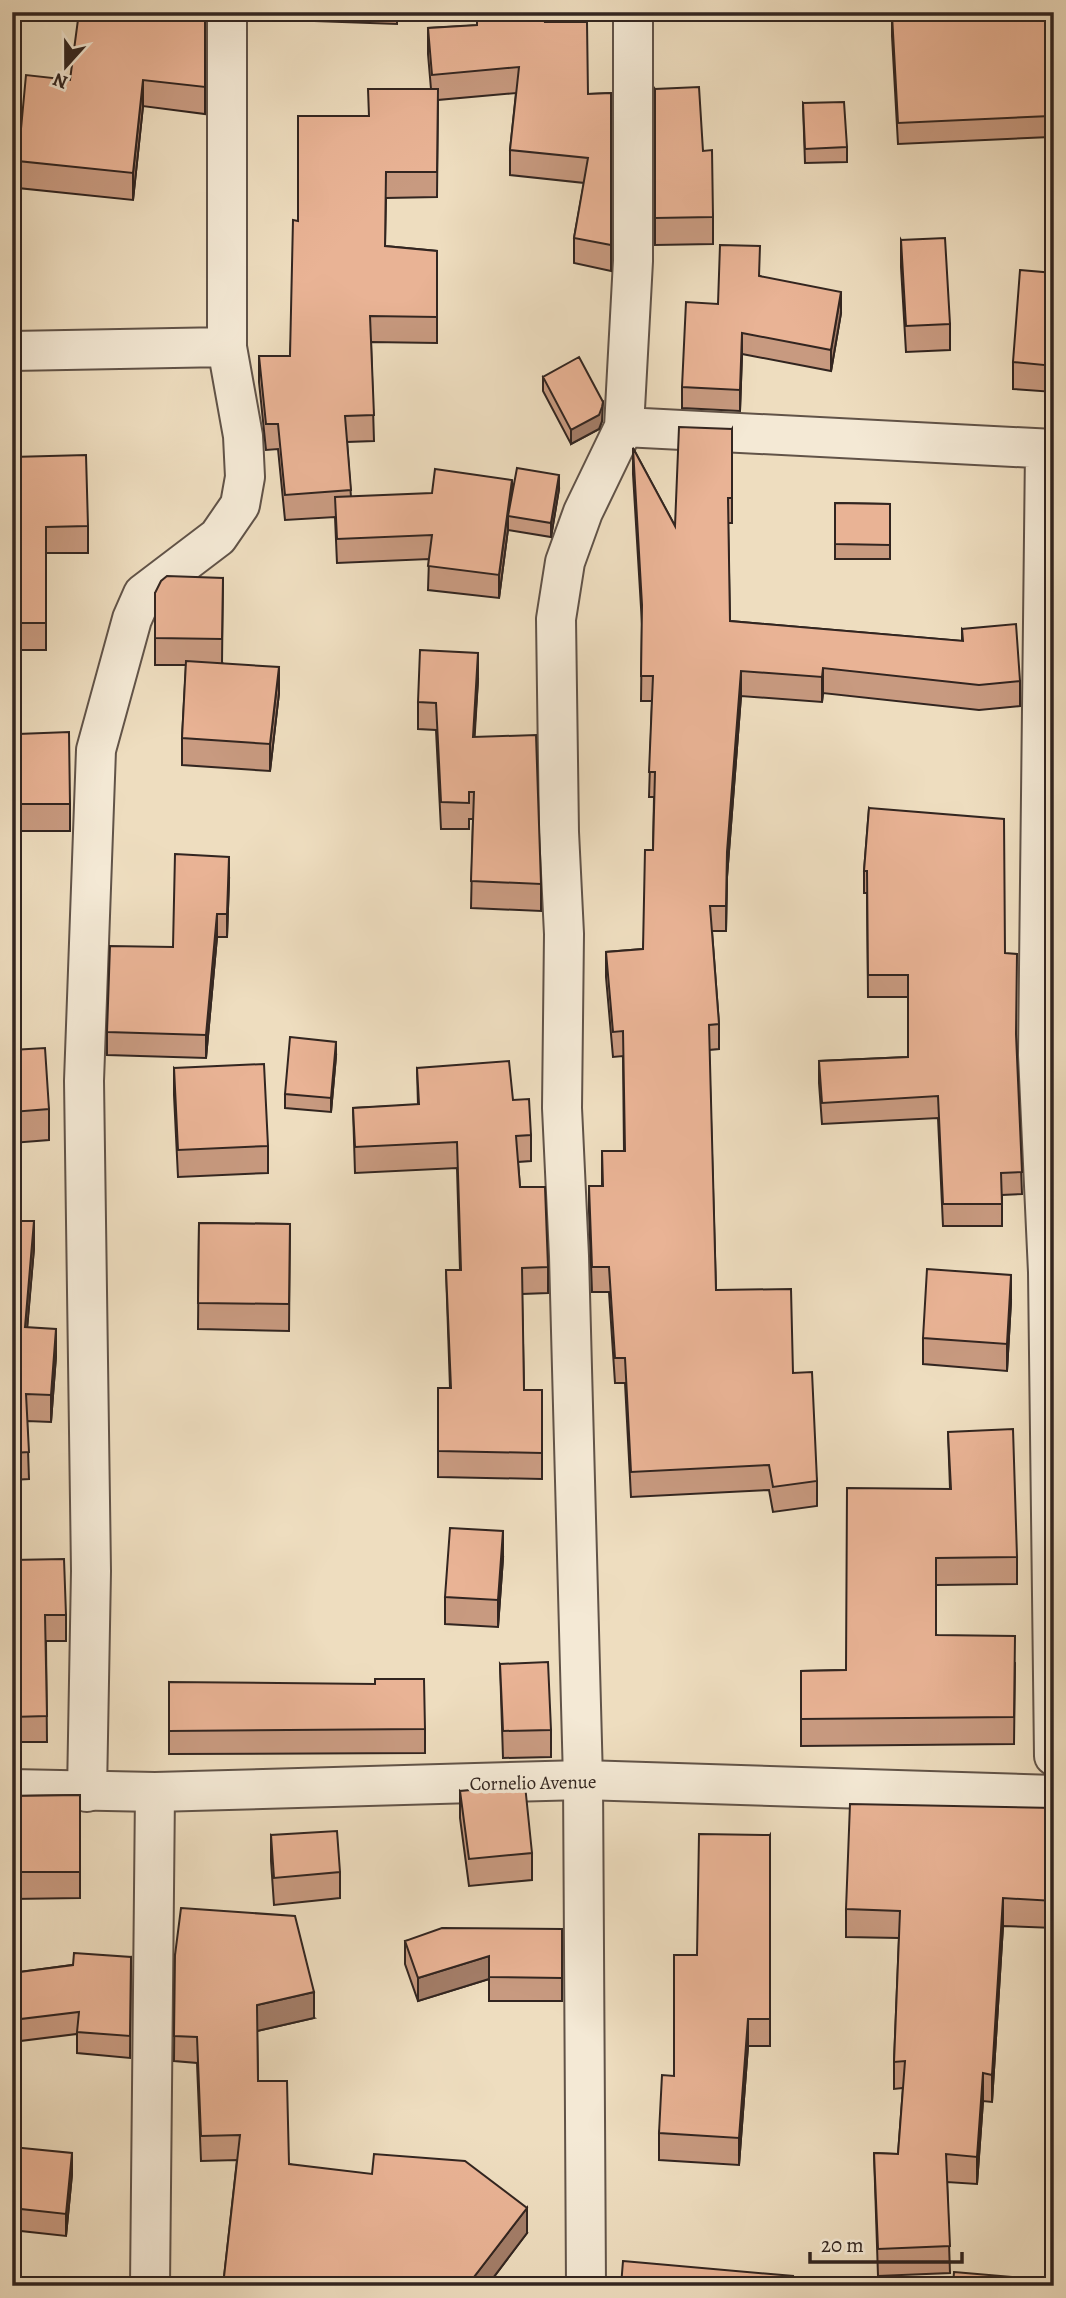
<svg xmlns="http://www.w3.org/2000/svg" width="1066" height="2298" viewBox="0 0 1066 2298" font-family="Alegreya,serif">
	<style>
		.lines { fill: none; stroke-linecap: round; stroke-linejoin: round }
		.minor-casing { stroke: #615348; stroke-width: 42 }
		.tertiary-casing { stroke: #615348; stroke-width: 42 }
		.minor { stroke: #f4e9d5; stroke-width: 38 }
		.tertiary { stroke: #f4e9d5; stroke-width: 38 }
		.wall { fill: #c89a80; stroke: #322520; stroke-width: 2 }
		.shaded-wall { fill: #a37d68; stroke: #322520; stroke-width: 2 }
		.building { fill: #e9b395; stroke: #322520; stroke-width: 2 }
		.labels { text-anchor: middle; stroke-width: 7; stroke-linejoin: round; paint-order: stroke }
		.street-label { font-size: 19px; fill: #322520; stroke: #f4e9d5 }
	</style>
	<rect width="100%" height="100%" fill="#eeddbf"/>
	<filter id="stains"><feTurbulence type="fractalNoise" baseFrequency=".00286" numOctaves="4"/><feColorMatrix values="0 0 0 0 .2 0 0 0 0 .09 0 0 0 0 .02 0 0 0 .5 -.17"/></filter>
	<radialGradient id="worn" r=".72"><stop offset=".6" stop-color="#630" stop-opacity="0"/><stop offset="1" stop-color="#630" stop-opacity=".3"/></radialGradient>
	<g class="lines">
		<!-- minor casing -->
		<g class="minor-casing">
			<path id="minor" d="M12,351L227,347
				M624,427L1054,449
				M1045,450L1038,1055L1048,1272L1054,1756
				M87,1792L91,1571L84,1081L96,750L132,619L143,594L218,537L240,505L245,477L243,436L227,347V12
				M150,2286L155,1792
				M586,2286L583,1780L569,1256L562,1108L564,934L559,832L556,619L565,562L583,512L624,427L633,261V12"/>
		</g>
		<!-- tertiary casing -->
		<g class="tertiary-casing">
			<path id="tertiary" d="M12,1789L155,1792L583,1780L1054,1795"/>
		</g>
		<!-- minor -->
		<use href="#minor" class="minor"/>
		<!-- tertiary -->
		<use href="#tertiary" class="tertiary"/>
	</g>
	<!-- wall -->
	<path class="wall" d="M205,12V114L143,106L133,200L18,188V161L70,80Z
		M287,12H397V24L287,20Z
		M1054,12V119H1052L1050,137L898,144L892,36V15Z
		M546,22L588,94L611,93V271L574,263V238L584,183L510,175V150L516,93L438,100L437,197L386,198L385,246L437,251V343L371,342L374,441L347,442L351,497L512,498L559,489L551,537L508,530V529L499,598L428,590L429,559L337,563L335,517L285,520L278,449L266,450L259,382V356H290L298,221L369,116L431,89L428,54V28Z
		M655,89L703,151L713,217V244L655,245Z
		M803,103L847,147V162L805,163Z
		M901,240L950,324V350L906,352L901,267Z
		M1054,273V392L1013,389V362Z
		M760,276L841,313L831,371L742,354L740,411L682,408V387L718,304Z
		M543,377L602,421L599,429L571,444L543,391Z
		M732,429V523H728L730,621L962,641V629L1020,681V706L979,710L823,693L822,702L741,696L727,877L726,931H712L719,1024V1049L709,1050L716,1290L793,1373L817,1481V1506L773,1512L769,1490L631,1497L625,1383H615L609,1292H592L589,1211V1186H602V1151H624L623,1056L613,1057L606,977V952L643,949L653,850L654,797H649L652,701H641L642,624L633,474V448L675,526Z
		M12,457L88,526V553H46V650H12Z
		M835,503L890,504V559H835Z
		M223,578L222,663L279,693L270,771L182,765V738L186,665H155V593Z
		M478,680L474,737L541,884V911L471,908L473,819H469V829H441L436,730L418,729V702Z
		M18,734L70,804V831H20Z
		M869,808L1005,953L1016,1038L1022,1194L1002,1195V1226H943L938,1118L822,1124L819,1083V1061L908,1057V997H868L867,893H864V871Z
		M229,880L227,937H217L206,1058L107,1055V1032Z
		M12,1050L49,1109V1140L12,1143Z
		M336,1056L331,1112L285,1108V1094Z
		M174,1068L268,1146V1173L178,1177L174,1095Z
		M417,1068L513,1100L531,1135V1161L518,1162L520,1187L548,1267V1293L522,1294L524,1390H542V1479L438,1477V1388H450L446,1270H460L457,1168L355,1173L353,1108L418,1105Z
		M12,1221L34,1248L27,1327L56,1356L51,1422L27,1421L29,1479L12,1480Z
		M199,1223L290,1224L289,1331L198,1329Z
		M1011,1301L1007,1371L923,1364V1338Z
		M948,1432L1017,1557V1584L936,1585V1635L1015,1663L1014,1744L801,1746V1671L846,1670L950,1489Z
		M503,1558L498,1627L445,1624V1597Z
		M12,1560L66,1615V1641H46L47,1742H12Z
		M500,1664L551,1730V1757L503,1758Z
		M169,1682L425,1729V1753L169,1754Z
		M460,1791L532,1853V1880L469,1886L460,1818Z
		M80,1795V1898L12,1899V1796Z
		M1054,1808V1928L1003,1926L992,2102L983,2101L977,2184L947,2182L950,2273L878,2276L874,2153L898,2154L903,2088L894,2089V2062L899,1938L846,1937V1909Z
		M271,1835L340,1872V1898L274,1905L271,1861Z
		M770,1835V2046H748L739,2165L659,2160V2133L674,2076L697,1955Z
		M562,1929V2001H489V1979L418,2001L405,1964V1941Z
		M175,1955L314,2018L257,2031L258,2081L289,2164L527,2233L487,2286H224V2277L237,2160L201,2161L197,2063L174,2061Z
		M131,1957L130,2058L77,2053V2034L12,2042V1973Z
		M12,2147L72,2174L66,2236L12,2230Z"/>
	<!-- shaded-wall -->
	<path class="shaded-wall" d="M143,80V106L133,200V173Z
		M1052,98V119L1050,137V116Z
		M841,292V313L831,371V350Z
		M742,333V354L740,411V390Z
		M603,402L602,421L599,429L571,444V430Z
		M559,475V489L551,537V523Z
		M512,480V504L508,516V529L499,598V575Z
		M478,653V680L473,764V737Z
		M279,667V693L270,771V744Z
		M823,668V693L822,702V677Z
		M741,671V696L727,877L726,931L727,852Z
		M229,857V880L227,937V914Z
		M217,914V937L206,1058V1035Z
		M336,1042V1056L331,1112V1098Z
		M34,1221V1248L25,1354V1327Z
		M1011,1275V1301L1007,1371V1344Z
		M56,1329V1356L51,1422V1395Z
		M503,1531V1558L498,1627V1600Z
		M1003,1898V1926L992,2102V2075Z
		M489,1956V1979L418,2001V1978Z
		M314,1992V2018L257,2031V2005Z
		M748,2019V2046L739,2165V2138Z
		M983,2073V2101L977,2184V2157Z
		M72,2153V2174L66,2236V2214Z
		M527,2208V2233L487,2286H467Z"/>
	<!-- building -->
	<path class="building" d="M79,12H205V87L143,80L133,173L18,161L26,75L70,80Z
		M477,12H546L545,22H587L588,94L611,93V245L574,238L588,158L510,150L519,67L432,75L428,28L477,25Z
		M941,12H1054V98H1052L1050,116L898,123L892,15Z
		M699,87L703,151L712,150L713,217L655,218V89Z
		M368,89H438L437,172H386L385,246L437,251V317L370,316L374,415L345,416L351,490L285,495L278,424H266L259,356H290L293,220L298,221V116H369Z
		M844,102L847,147L805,149L803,103Z
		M945,238L950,324L906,326L901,240Z
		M720,245L760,246L759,276L841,292L831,350L742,333L740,390L682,387L686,302L718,304Z
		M1020,270L1054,273V366L1013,362Z
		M579,357L603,402L602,407L599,415L571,430L543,377Z
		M679,427L732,429V498H728L730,621L963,641L962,629L1016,624L1020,681L979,685L823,668L822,677L741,671L727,852L726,906H710L719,1024L709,1025L716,1290L791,1289L793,1373L812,1372L817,1481L773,1487L769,1465L631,1472L625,1358H615L609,1267H592L589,1186H603L602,1151H625L623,1031L613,1032L606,952L643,949L645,850H653L655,772H649L653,676H641L642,605L633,448L675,526Z
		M86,455L88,526L46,527V623H12V457Z
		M517,468L559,475L551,523L508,516Z
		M435,469L512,480L499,575L428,566L432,535L337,539L335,497L432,493Z
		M835,503L890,504V545L835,544Z
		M167,576L223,578L222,639L155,638V593L161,581Z
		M420,650L478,653L473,737L536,735L541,884L471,881L474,792H469V803L441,802L436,703L418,702Z
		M186,661L279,667L270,744L182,738Z
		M69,732L70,804H20L18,734Z
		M869,808L1004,819L1005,953L1017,954L1016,1034L1022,1172L1001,1173L1002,1204H943L938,1096L822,1103L819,1061L908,1057V975H868L867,871H864Z
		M175,854L229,857L227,914H217L206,1035L107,1032L110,946L173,947Z
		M290,1037L336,1042L331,1098L285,1094Z
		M45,1048L49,1109L12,1112V1050Z
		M509,1061L513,1100L529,1099L531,1135L516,1136L520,1187H545L548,1267L522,1268L524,1390H542V1453L438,1451V1388H451L446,1270H461L457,1142L355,1147L353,1108L419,1104L417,1068Z
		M264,1064L268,1146L178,1150L174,1068Z
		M12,1221H34L25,1327L56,1329L51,1395L26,1394L29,1452L12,1453Z
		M199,1223L290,1224L289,1304L198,1303Z
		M927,1269L1011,1275L1007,1344L923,1338Z
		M1013,1429L1017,1557L936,1558V1635L1015,1636L1014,1717L801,1719V1671L846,1670L847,1488L951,1489L948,1432Z
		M450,1528L503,1531L498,1600L445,1597Z
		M64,1559L66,1615H45L47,1716L12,1717V1560Z
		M548,1662L551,1730L503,1731L500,1664Z
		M375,1679H424L425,1729L169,1731V1682L375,1684Z
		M525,1785L532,1853L469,1859L460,1791Z
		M80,1795V1872H12V1796Z
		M850,1804L1054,1808V1901L1003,1898L992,2075L983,2073L977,2157L946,2154L950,2246L878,2249L874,2153L898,2154L905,2061L894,2062L900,1911L846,1909Z
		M337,1831L340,1872L274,1878L271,1835Z
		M699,1834L770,1835V2019H748L739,2138L659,2133L662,2075L674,2076V1955H697Z
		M181,1908L295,1916L314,1992L257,2005L258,2081H287L289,2164L372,2174L374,2154L465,2161L527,2208L467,2286H227L228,2277H224L240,2135L201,2136L197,2037L174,2036L175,1955Z
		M442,1928L562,1929V1978L489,1977V1956L418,1978L405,1941Z
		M74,1953L131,1957L130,2036L77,2032L79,2012L12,2020V1973L73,1965Z
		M12,2147L72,2153L66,2214L12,2208Z
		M623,2261L793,2276L792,2286H621Z
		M954,2272L1049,2280L1048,2286H953Z"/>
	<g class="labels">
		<!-- street labels -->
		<g class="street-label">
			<text transform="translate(533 1782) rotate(-1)" y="7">Cornelio Avenue</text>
		</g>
	</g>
	<!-- margin -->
	<rect width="1066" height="2298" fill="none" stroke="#eeddbf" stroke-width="42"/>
	<rect x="14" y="14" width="1038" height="2270" fill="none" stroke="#322520" stroke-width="3.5"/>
	<rect x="21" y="21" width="1024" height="2256" fill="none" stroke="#322520" stroke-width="2"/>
	<!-- north arrow -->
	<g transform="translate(66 66) rotate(201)" stroke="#f4e9d5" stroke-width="5" paint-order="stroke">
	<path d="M0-5L12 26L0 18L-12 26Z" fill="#322520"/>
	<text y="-10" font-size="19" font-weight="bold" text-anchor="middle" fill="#322520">N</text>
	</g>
	<!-- scale -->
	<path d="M810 2252v10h152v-10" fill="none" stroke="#322520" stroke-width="3.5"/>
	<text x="821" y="2252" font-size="21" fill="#322520" stroke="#f4e9d5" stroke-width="5" paint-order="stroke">20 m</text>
	<rect width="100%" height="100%" filter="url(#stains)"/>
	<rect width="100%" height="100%" fill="url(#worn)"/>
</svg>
